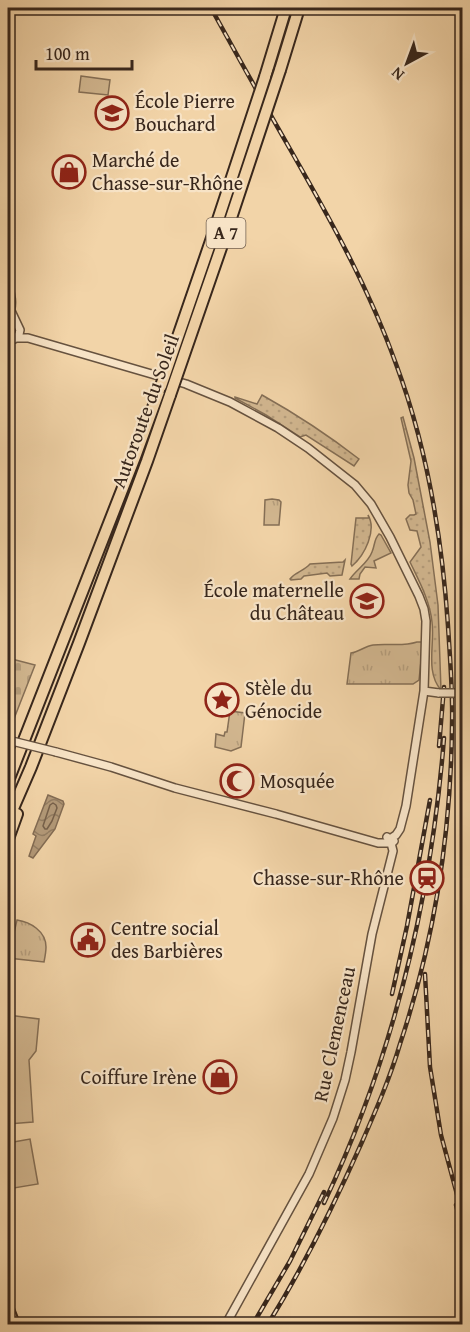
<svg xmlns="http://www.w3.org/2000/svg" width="470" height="1332" viewBox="0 0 470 1332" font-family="'Gentium Book Plus',serif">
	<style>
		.grass { fill: url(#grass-dots); stroke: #856f56; stroke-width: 1.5 }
		.cemetery { fill: url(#cemetery-stones); stroke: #856f56; stroke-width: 1.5 }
		.park { fill: url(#park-tufts); stroke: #856f56; stroke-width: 1.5 }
		.garden { fill: #d2b790; stroke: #856f56; stroke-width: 1.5 }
		.water { fill: url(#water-waves); stroke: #826b53; stroke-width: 1.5 }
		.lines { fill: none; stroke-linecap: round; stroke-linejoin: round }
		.shore { stroke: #76604a; stroke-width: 1.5 }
		.tertiary-casing { stroke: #66523f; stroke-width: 10 }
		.motorway-casing { stroke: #38271c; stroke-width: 14 }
		.tertiary { stroke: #f7e3c6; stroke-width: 7 }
		.motorway { stroke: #f2d4a8; stroke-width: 10 }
		.rail-casing { stroke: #38271c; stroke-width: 4.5 }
		.rail { stroke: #f7e3c6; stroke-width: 2; stroke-dasharray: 7; stroke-linecap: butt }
		.tertiary-bridge-casing { stroke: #66523f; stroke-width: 10; stroke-linecap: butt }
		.motorway-bridge-casing { stroke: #38271c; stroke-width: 14; stroke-linecap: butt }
		.tertiary-bridge { stroke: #f7e3c6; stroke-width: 7 }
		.motorway-bridge { stroke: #f2d4a8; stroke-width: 10 }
		.labels { text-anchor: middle; stroke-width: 4.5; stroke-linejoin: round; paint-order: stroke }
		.shield { fill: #f7e3c6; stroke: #715f4f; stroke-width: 1.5 }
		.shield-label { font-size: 18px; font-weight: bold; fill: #38271c }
		.poi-label { font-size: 20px; fill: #38271c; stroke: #f7e3c6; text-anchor: start }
		.street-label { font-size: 20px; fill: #38271c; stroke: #f7e3c6 }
	</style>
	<defs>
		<pattern id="grass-dots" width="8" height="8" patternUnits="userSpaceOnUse" patternTransform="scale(1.5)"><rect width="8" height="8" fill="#d2b790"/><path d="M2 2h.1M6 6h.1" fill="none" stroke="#b59d7c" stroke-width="1.8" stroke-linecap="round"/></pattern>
		<pattern id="cemetery-stones" width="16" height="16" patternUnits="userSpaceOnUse" patternTransform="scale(1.5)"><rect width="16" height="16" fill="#d2b790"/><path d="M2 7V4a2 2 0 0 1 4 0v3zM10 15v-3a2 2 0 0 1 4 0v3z" fill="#b59d7c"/></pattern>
		<pattern id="park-tufts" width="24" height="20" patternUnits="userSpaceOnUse" patternTransform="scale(1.5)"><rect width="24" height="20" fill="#d2b790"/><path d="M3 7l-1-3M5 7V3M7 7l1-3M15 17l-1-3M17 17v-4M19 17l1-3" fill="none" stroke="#b59d7c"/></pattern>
		<pattern id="water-waves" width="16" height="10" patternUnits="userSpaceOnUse" patternTransform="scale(1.5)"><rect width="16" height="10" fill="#b39978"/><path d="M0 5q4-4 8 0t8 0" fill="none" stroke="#937d62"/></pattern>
	</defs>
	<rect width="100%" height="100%" fill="#f2d4a8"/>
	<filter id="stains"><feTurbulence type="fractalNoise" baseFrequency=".00333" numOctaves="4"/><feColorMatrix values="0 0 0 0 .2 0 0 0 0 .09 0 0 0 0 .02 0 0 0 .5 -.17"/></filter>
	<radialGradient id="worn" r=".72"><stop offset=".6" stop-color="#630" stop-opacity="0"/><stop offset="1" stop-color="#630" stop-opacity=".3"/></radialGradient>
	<!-- grass -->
	<path class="grass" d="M262,395C296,414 328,435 359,459L354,466L306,435L300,437L266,415L235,398V397L257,404Z
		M403,417L414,458L430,542L438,605L441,690C425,672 435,644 432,622C430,601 419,581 410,562L421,547L417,531L410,530L406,519L410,515H414L416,514L413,500L409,493L408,485L411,461L401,418Z
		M368,515C377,530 365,555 352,566L351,564L356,518H369Z
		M345,560L342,575L330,576L327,573L304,576L301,579L291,580L290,579C295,572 304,571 310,564L343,562Z"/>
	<!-- cemetery -->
	<path class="cemetery" d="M8,658L35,665L10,729L8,728Z"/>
	<!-- park -->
	<path class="park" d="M272,499L279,500L281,502L279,525H264L265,500Z
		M379,534L381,535L391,553L374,561L376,568L365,567L360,574L359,579H350C357,569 368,563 372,552C375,545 374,539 379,534Z
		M417,642H423L419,680L413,684H347L351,653C359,652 365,646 373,645C388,643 402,647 417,642Z
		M230,711L245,713L241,747L231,751L215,747L216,734L224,736L225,732H227Z
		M17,920C30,922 46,931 46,947C46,952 45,957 44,962L8,958Z"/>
	<!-- garden -->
	<path class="garden" d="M81,76L110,80L108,95L79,92Z
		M8,1015L39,1019L36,1051L29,1060L33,1122L8,1124Z
		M30,1139L38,1184L14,1188L8,1150V1143Z"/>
	<!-- water -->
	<path class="water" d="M48,795L63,801L64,804L55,829L33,858L29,856L36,836L33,834Z"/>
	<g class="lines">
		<!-- shore -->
		<path class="shore" d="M53,803L56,805L57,808L52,821L47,829H45L43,826L50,805Z"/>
		<!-- tertiary casing -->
		<g class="tertiary-casing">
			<path id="tertiary" d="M8,285C12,297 13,306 8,319
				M16,338H28L186,384L230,402L278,428L308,448L355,485L371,504L390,537L419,596L424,609L426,621L424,691L406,806L400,829L396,835L390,839
				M8,340C14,341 19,337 20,330L11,311
				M424,691L439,693
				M56,752L111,767L175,788L276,814L378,843H392L394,841
				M226,1324L309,1174L333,1118L345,1080L351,1052L372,934L393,851L390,839L387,837"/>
		</g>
		<!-- motorway casing -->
		<g class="motorway-casing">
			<path id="motorway" d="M280,70L299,8
				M265,77L286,8
				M8,781L135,457L161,386
				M8,820L31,767L79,643L147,461L170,395
				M8,839L17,814
				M8,1309L14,1324"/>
		</g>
		<!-- tertiary -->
		<use href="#tertiary" class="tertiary"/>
		<!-- motorway -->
		<use href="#motorway" class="motorway"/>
		<!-- rail casing -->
		<g class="rail-casing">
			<path id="rail" d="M211,8C237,55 263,102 290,149C330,219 369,288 396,364C427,447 442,537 448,626C450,659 453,692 452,725C451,832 434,942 400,1044C390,1078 376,1110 362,1142C334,1205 304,1266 268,1324
				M439,746L444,687
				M425,974L430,1067L441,1135L462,1213
				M392,994L407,926L430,800
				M324,1203C394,1055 431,901 444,738
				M456,1205L462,1228
				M253,1324L290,1261L324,1192"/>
		</g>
		<!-- rail -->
		<use href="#rail" class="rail"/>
		<!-- tertiary-bridge casing -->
		<g class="tertiary-bridge-casing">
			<path id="tertiary-bridge" d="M439,693H462
				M8,740L56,752"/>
		</g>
		<!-- motorway-bridge casing -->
		<g class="motorway-bridge-casing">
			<path id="motorway-bridge" d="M161,386L213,235L265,77
				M170,395L224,239L280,70"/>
		</g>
		<!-- tertiary-bridge -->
		<use href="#tertiary-bridge" class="tertiary-bridge"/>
		<!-- motorway-bridge -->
		<use href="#motorway-bridge" class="motorway-bridge"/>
	</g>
	<!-- icons -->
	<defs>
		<g id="school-ring" transform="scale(1.725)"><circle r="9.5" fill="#f7e3c6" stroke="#8f2418" stroke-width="1.5"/><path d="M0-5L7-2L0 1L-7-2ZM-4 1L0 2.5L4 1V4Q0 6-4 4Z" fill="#8f2418"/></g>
		<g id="shop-ring" transform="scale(1.725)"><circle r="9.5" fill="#f7e3c6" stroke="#8f2418" stroke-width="1.5"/><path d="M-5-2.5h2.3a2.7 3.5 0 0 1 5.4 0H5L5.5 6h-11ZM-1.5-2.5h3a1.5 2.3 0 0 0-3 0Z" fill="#8f2418"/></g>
		<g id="sight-ring" transform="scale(1.725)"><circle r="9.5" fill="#f7e3c6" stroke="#8f2418" stroke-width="1.5"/><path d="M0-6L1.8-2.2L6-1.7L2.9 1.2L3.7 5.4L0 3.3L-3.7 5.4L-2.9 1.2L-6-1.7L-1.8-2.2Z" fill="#8f2418"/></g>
		<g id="mosque-ring" transform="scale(1.725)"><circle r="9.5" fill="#f7e3c6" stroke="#8f2418" stroke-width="1.5"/><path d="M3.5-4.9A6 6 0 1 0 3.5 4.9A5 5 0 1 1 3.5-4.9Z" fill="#8f2418"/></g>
		<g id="station-ring" transform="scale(1.725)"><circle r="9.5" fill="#f7e3c6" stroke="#8f2418" stroke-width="1.5"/><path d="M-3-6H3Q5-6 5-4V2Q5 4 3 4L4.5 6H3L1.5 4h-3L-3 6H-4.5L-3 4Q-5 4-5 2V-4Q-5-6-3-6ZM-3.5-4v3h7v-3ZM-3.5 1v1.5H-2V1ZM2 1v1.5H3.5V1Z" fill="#8f2418"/></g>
		<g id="civic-ring" transform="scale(1.725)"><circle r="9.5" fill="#f7e3c6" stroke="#8f2418" stroke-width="1.5"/><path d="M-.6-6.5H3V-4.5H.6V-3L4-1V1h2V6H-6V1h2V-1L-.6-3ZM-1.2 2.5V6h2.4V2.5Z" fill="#8f2418"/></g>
	</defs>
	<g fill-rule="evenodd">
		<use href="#school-ring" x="112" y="113"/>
		<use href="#shop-ring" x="69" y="172"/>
		<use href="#school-ring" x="367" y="601"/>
		<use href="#sight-ring" x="222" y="700"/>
		<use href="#mosque-ring" x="237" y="781"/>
		<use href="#station-ring" x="427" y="878"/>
		<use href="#civic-ring" x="88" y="940"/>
		<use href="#shop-ring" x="220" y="1077"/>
	</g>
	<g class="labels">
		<!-- shield labels -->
		<rect class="shield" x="206.5" y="218" width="39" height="30" rx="4.5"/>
		<g class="shield-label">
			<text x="226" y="239">A 7</text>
		</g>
		<!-- poi labels -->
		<g class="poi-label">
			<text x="135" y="108">École Pierre<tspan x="135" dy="23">Bouchard</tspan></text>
			<text x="92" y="167">Marché de<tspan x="92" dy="23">Chasse-sur-Rhône</tspan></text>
			<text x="344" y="597" text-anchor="end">École maternelle<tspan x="344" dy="23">du Château</tspan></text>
			<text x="245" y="695">Stèle du<tspan x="245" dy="23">Génocide</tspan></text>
			<text x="260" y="788">Mosquée</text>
			<text x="404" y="885" text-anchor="end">Chasse-sur-Rhône</text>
			<text x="111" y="935">Centre social<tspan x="111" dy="23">des Barbières</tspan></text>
			<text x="197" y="1084" text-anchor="end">Coiffure Irène</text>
		</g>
		<!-- street labels -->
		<g class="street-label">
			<text transform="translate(145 411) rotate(-70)" y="7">Autoroute du Soleil</text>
			<text transform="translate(334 1034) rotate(-78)" y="7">Rue Clemenceau</text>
		</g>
	</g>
	<!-- margin -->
	<rect width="470" height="1332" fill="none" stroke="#f2d4a8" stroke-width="30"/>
	<rect x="9" y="9" width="452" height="1314" fill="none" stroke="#38271c" stroke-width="3"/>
	<rect x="15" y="15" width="440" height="1302" fill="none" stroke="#38271c" stroke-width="1.5"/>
	<!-- north arrow -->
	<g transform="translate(407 63) rotate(221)" stroke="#f7e3c6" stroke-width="4.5" paint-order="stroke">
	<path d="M0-4.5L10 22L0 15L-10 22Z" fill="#38271c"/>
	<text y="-9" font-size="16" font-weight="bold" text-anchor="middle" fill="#38271c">N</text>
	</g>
	<!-- scale -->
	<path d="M36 60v9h96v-9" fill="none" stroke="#38271c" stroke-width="3"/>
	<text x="45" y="60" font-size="18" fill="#38271c" stroke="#f7e3c6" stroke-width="4.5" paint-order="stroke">100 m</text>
	<rect width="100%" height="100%" filter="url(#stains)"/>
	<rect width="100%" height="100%" fill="url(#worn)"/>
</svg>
